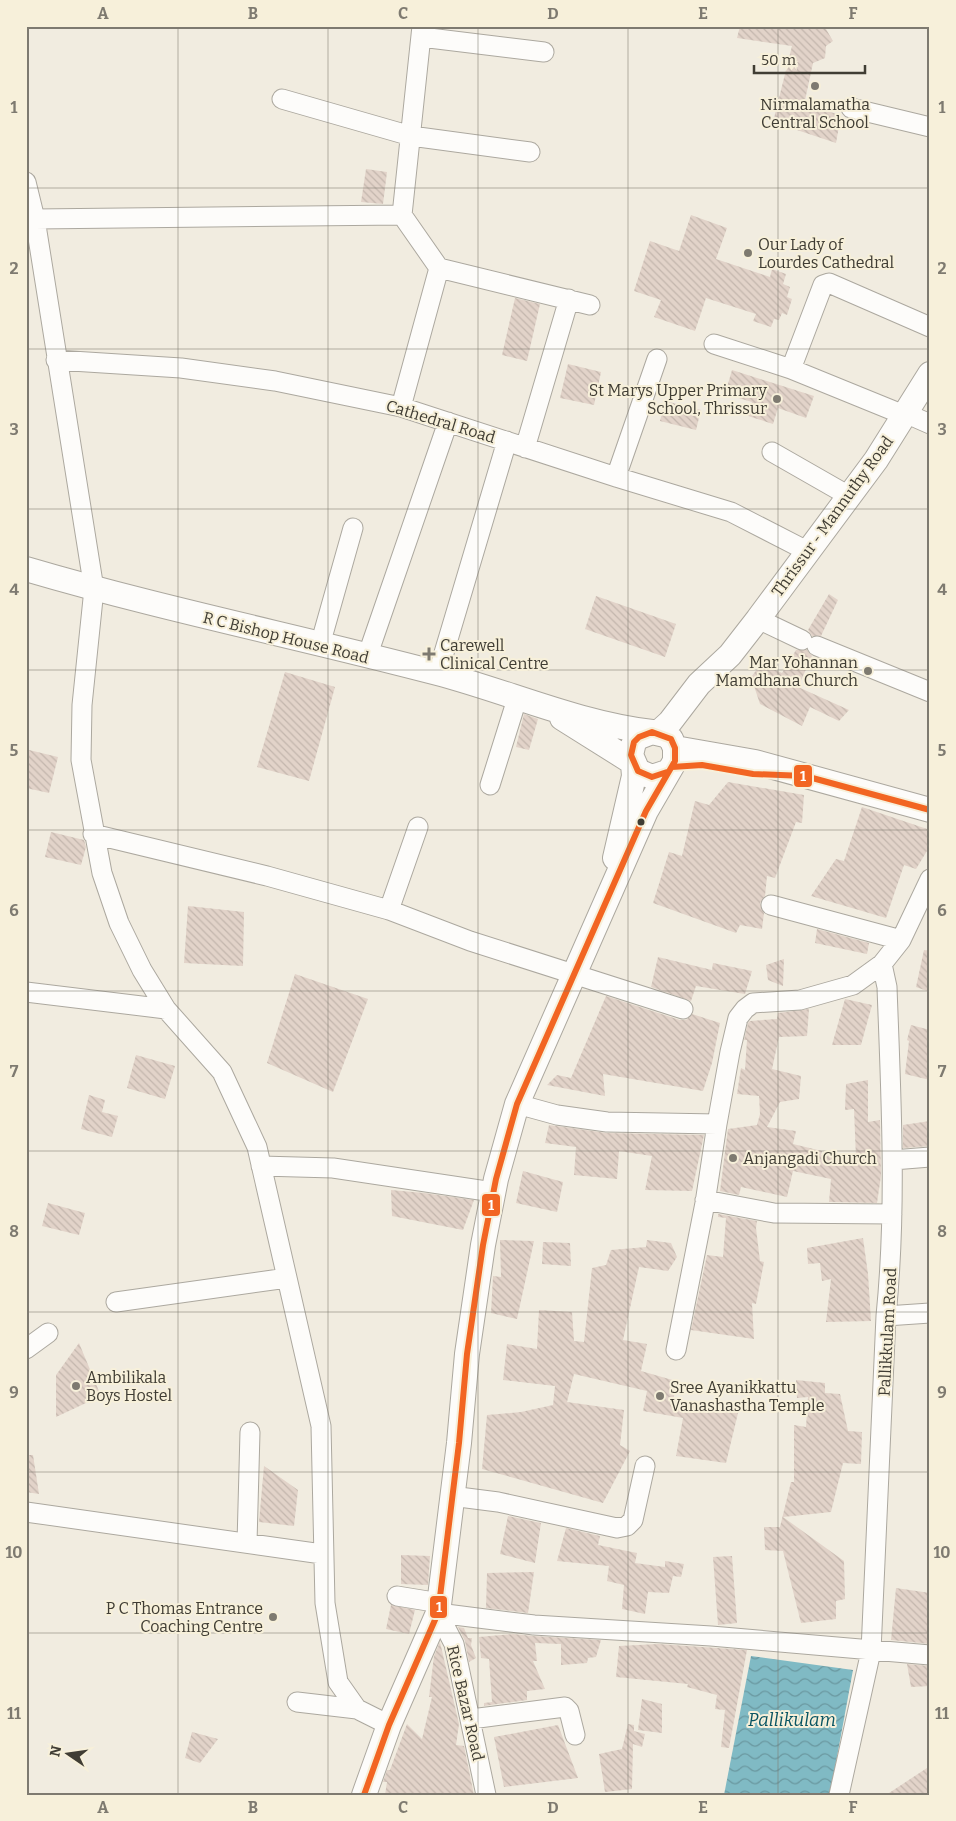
<svg xmlns="http://www.w3.org/2000/svg" width="956" height="1821" viewBox="0 0 956 1821" font-family="Bitter,serif">
	<style>
		.water { fill: url(#water-waves) }
		.building { fill: url(#building-back-hatch) }
		.lines { fill: none; stroke-linecap: round; stroke-linejoin: round }
		.minor-casing { stroke: #aca89f; stroke-width: 21 }
		.major-casing { stroke: #aca89f; stroke-width: 26 }
		.minor { stroke: #fdfcfa; stroke-width: 19 }
		.major { stroke: #fdfcfa; stroke-width: 24 }
		.bus-1-casing { stroke: #f7f0da; stroke-width: 10 }
		.bus-1 { stroke: #f26522; stroke-width: 6 }
		.grid { fill: none; stroke: #7e7a70; stroke-width: 1; stroke-opacity: 0.55 }
		.poi-dot { fill: #7e7a70; stroke: #f7f0da; stroke-width: 2 }
		.bus-dot { fill: #403d34; stroke: #f7f0da; stroke-width: 2 }
		.labels { text-anchor: middle; stroke-width: 4; stroke-linejoin: round; paint-order: stroke }
		.poi-label { font-size: 16px; fill: #403d34; stroke: #f7f0da; text-anchor: start }
		.street-label { font-size: 16px; fill: #403d34; stroke: #f7f0da }
		.water-label { font-size: 18px; font-style: italic; fill: #095462; stroke: #f7f0da }
		.line-badge { stroke: #f7f0da; stroke-width: 2 }
		.badge-label { font-size: 14px; text-anchor: middle; font-weight: bold; fill: #fff }
		.neatline { fill: none; stroke: #7e7a70; stroke-width: 2 }
		.grid-label { font-size: 16px; text-anchor: middle; font-weight: bold; fill: #7e7a70 }
	</style>
	<defs>
		<pattern id="water-waves" width="16" height="10" patternUnits="userSpaceOnUse" patternTransform="scale(1.25)"><rect width="16" height="10" fill="#80bac4"/><path d="M0 5q4-4 8 0t8 0" fill="none" stroke="#6a98a0"/></pattern>
		<pattern id="building-back-hatch" width="6" height="6" patternUnits="userSpaceOnUse" patternTransform="scale(1.25)"><rect width="6" height="6" fill="#e2d3c9"/><path d="M-1 5l2 2M0 0l6 6M5-1l2 2" fill="none" stroke="#c3b6ad"/></pattern>
	</defs>
	<rect width="100%" height="100%" fill="#f1ece0"/>
	<!-- water -->
	<path class="water" d="M751,1656L853,1670L830,1795H724Z"/>
	<!-- building -->
	<path class="building" d="M740,26H822L826,29L833,41L826,46L825,58L813,63L804,105L841,115L836,143L773,122L792,46L737,38Z
		M366,169L387,172L383,204L361,202Z
		M691,215L727,228L716,259L770,277L772,269L786,274L783,284L790,287L787,297L792,299L787,315L782,313L779,320L774,319L771,327L753,321L756,314L706,298L695,331L654,317L661,300L634,291L650,241L679,251Z
		M515,298L540,304L527,361L502,355Z
		M568,364L601,372L594,405L560,398Z
		M732,370L814,396L806,418L778,408L773,424L748,416L752,402L725,394Z
		M665,401L701,410L696,430L660,421Z
		M829,594L838,600L821,636H812L808,630Z
		M596,596L676,624L665,657L585,629Z
		M796,650H807L812,656L798,687L849,710L839,721L810,707L802,726L760,704L751,677L762,663L782,673Z
		M285,672L335,687L309,781L257,767Z
		M524,714L538,719L529,750L516,747Z
		M29,750L58,757L49,793L26,788Z
		M728,782L804,795L802,823L796,822L775,878L767,876L765,896L760,903L764,913L762,929L740,925L736,933L653,903L669,852L682,856L695,801L709,805Z
		M862,807L930,830V846L916,869L904,865L886,918L811,896L836,859L844,861Z
		M51,832L84,840L86,847L81,865L45,857Z
		M188,906L244,912L243,966L184,963Z
		M817,929L869,943L867,954L815,943Z
		M924,950L930,951V992L916,987Z
		M658,957L712,970L713,963L752,971L745,994L696,986L691,1001L651,987Z
		M784,959L783,986L768,980L766,965Z
		M295,974L368,999L333,1092L267,1063Z
		M606,996L680,1020H686L692,1014L720,1023L712,1063L703,1091L603,1074L605,1096L547,1085L557,1075L571,1078Z
		M845,999L872,1005L861,1045H832Z
		M809,1009L807,1036L779,1037L772,1069L801,1076L799,1099L780,1102L767,1127L796,1131L793,1144L822,1151L821,1155L856,1158L854,1109L845,1110L846,1084L868,1080V1122L880,1120L881,1176L877,1203L829,1202L831,1179L793,1171L787,1197L741,1187L739,1195L720,1191L728,1129L757,1125L760,1114L759,1096L737,1094L741,1068L745,1070L747,1040H744L748,1023L750,1021L777,1019L778,1013Z
		M911,1025L930,1030V1080L905,1074L909,1041L907,1040Z
		M136,1055L175,1066L165,1099L127,1088Z
		M89,1095L105,1100L102,1112L118,1116L112,1137L81,1129Z
		M930,1121V1146L903,1148V1125Z
		M549,1125L607,1133L704,1135L692,1191L645,1190L652,1156L619,1151L617,1179L574,1175L576,1147L545,1143Z
		M523,1171L563,1182L557,1212L516,1203Z
		M391,1190L424,1193L474,1200L463,1230L392,1216Z
		M48,1203L85,1213L79,1235L42,1226Z
		M718,1214L757,1221L756,1228L760,1261L764,1262L756,1304L752,1303L754,1339L691,1330L707,1255L723,1257L726,1218L718,1217Z
		M863,1238L868,1274L871,1321L826,1322L831,1279L822,1281L820,1263L808,1264L807,1248Z
		M500,1240L534,1241L517,1319L491,1313L493,1276L501,1277Z
		M647,1240L671,1243L677,1257L668,1271L639,1267L623,1340L647,1344L641,1371L676,1381L673,1404L739,1409L726,1463L676,1456L683,1418L643,1411L647,1391L574,1374L567,1402L624,1410L620,1445L630,1451L603,1503L482,1469L487,1415L521,1412L553,1405L555,1386L503,1380L507,1344L537,1349L539,1310L572,1312L574,1341L584,1342L592,1268L606,1265L611,1250L646,1247Z
		M543,1242L570,1243L571,1266L542,1264Z
		M79,1343L101,1396L56,1417V1375Z
		M796,1380L825,1383V1393L840,1394L848,1431L862,1432L861,1464L843,1463L831,1512L783,1517L844,1561L845,1599L836,1601V1619L801,1623L783,1551L765,1550L764,1527H780L791,1482H794V1425L806,1427L808,1397L797,1398Z
		M26,1455H33L39,1494L26,1492Z
		M264,1466L298,1490L294,1526L259,1522Z
		M508,1516L541,1523L535,1563L500,1554Z
		M566,1528L600,1536L598,1545L637,1553L635,1563L665,1567V1561L684,1564L681,1577L673,1576L669,1593L648,1592L645,1614L622,1609L624,1585L607,1581L609,1566L557,1561Z
		M401,1555L430,1556L428,1585L401,1584Z
		M732,1556L737,1623L718,1625L713,1557Z
		M534,1572L528,1613L486,1608L487,1573Z
		M896,1588L930,1593V1644L891,1640Z
		M391,1605L415,1610L409,1634L386,1629Z
		M458,1627L464,1628L468,1638H472L471,1645L476,1658L469,1662L465,1641Z
		M513,1634L533,1636L601,1640L596,1657L588,1658L587,1663L561,1665V1644L535,1643L537,1661H533L545,1689L527,1691V1700L484,1706V1703L492,1702L489,1659L481,1658L479,1637Z
		M440,1642L459,1724L456,1745L464,1746L474,1795H385L387,1782H383L387,1770H390L407,1724L422,1739L432,1697H429L434,1656Z
		M658,1644L747,1650L729,1748L721,1747L725,1710L715,1709L717,1695L687,1687L688,1684L616,1677L619,1646Z
		M907,1664L930,1666V1686L911,1687Z
		M642,1699L662,1704V1733L638,1730Z
		M628,1724L634,1725V1731L645,1734L642,1747L633,1744L632,1789L605,1792L599,1754L622,1749Z
		M558,1725L578,1778L504,1787L494,1737Z
		M192,1732L218,1739L200,1763L185,1758Z
		M930,1766V1795H886Z"/>
	<g class="lines">
		<!-- minor casing -->
		<g class="minor-casing">
			<path id="minor" d="M422,26L402,215L439,268L590,305
				M421,37L544,52
				M282,99L411,136L530,152
				M851,108L930,127
				M26,182L35,219L94,589L82,705L81,760L102,873L119,923L142,970L166,1009L222,1072L257,1147L321,1426L325,1603L338,1682L357,1709L389,1725
				M35,219L402,215
				M714,344L791,369
				M56,360L181,368L275,381L401,407L616,477L731,512L807,551
				M401,407L439,268
				M905,413L930,424
				M904,415L791,369L823,285L829,283L930,327
				M525,448L569,299
				M772,452L849,496
				M616,477L657,359
				M758,619L802,640
				M320,645L353,528
				M817,646L930,692
				M367,657L448,422
				M438,673L507,441
				M490,785L517,699
				M93,834L267,876L389,910L470,941L683,1009
				M771,905L901,940
				M389,910L418,827
				M26,992L166,1009
				M517,1104L557,1115L607,1122L717,1124L730,1052L738,1018L745,1009L753,1003L800,1000L853,985L882,964
				M893,1160L930,1157
				M261,1166L333,1168L493,1192
				M705,1200L774,1213L892,1214
				M116,1302L287,1278
				M886,1316L930,1313
				M26,1349L48,1333
				M676,1350L705,1203L717,1124
				M451,1496L498,1502L617,1528L627,1526L633,1520L645,1466
				M26,1512L322,1554
				M247,1543L250,1432
				M397,1596L440,1603
				M438,1613L534,1625L711,1636L930,1655
				M438,1613L454,1644L486,1795
				M297,1702L357,1709
				M471,1719L565,1707L569,1711L575,1735
				M839,1795L871,1651L886,1316C897,1206 891,1097 887,987L882,964L901,940L930,879"/>
		</g>
		<!-- major casing -->
		<g class="major-casing">
			<path id="major" d="M26,569C162,609 300,637 437,673C509,692 577,723 652,732
				M562,718L632,762
				M659,732L670,722L699,684L730,655L758,619L876,460L930,374
				M675,748L755,762L930,810
				M615,858L634,776L633,764
				M364,1795L389,1725L438,1613L459,1443L467,1354L483,1245L496,1179L517,1104L646,811L675,761V748L671,739L665,735L652,732L639,737L634,742L631,755L638,771L652,777L667,772"/>
		</g>
		<!-- minor -->
		<use href="#minor" class="minor"/>
		<!-- major -->
		<use href="#major" class="major"/>
		<!-- bus-1 casing -->
		<g class="bus-1-casing">
			<path id="bus-1" d="M672,767L702,765L753,774L805,776L930,810
				M364,1795L389,1725L438,1613L459,1443L467,1354L483,1245L496,1179L517,1104L646,811L675,761V748L671,739L652,732L639,737L634,742L631,755L638,771L652,777L667,772"/>
		</g>
		<!-- bus-1 -->
		<use href="#bus-1" class="bus-1"/>
	</g>
	<!-- grid -->
	<path class="grid" d="M178,26V1795M328,26V1795M478,26V1795M628,26V1795M778,26V1795M26,188H930M26,349H930M26,509H930M26,670H930M26,830H930M26,991H930M26,1151H930M26,1312H930M26,1472H930M26,1633H930"/>
	<!-- markers -->
	<g class="poi-dot">
		<circle cx="815" cy="86" r="5"/>
		<circle cx="748" cy="253" r="5"/>
		<circle cx="777" cy="399" r="5"/>
		<path d="M426.5 646.5h5v5h5v5h-5v5h-5v-5h-5v-5h5z"/>
		<circle cx="868" cy="671" r="5"/>
		<circle cx="733" cy="1158" r="5"/>
		<circle cx="76" cy="1386" r="5"/>
		<circle cx="660" cy="1396" r="5"/>
		<circle cx="273" cy="1617" r="5"/>
	</g>
	<circle class="bus-dot" cx="641" cy="822" r="4.5"/>
	<g class="labels">
		<!-- poi labels -->
		<g class="poi-label">
			<text x="815" y="110" text-anchor="middle">Nirmalamatha<tspan x="815" dy="18">Central School</tspan></text>
			<text x="758" y="250">Our Lady of<tspan x="758" dy="18">Lourdes Cathedral</tspan></text>
			<text x="767" y="396" text-anchor="end">St Marys Upper Primary<tspan x="767" dy="18">School, Thrissur</tspan></text>
			<text x="440" y="651">Carewell<tspan x="440" dy="18">Clinical Centre</tspan></text>
			<text x="858" y="668" text-anchor="end">Mar Yohannan<tspan x="858" dy="18">Mamdhana Church</tspan></text>
			<text x="743" y="1164">Anjangadi Church</text>
			<text x="86" y="1383">Ambilikala<tspan x="86" dy="18">Boys Hostel</tspan></text>
			<text x="670" y="1393">Sree Ayanikkattu<tspan x="670" dy="18">Vanashastha Temple</tspan></text>
			<text x="263" y="1614" text-anchor="end">P C Thomas Entrance<tspan x="263" dy="18">Coaching Centre</tspan></text>
		</g>
		<!-- street labels -->
		<g class="street-label">
			<text transform="translate(441 421) rotate(17)" y="6">Cathedral Road</text>
			<text transform="translate(832 516) rotate(-54)" y="6">Thrissur - Mannuthy Road</text>
			<text transform="translate(286 637) rotate(14)" y="6">R C Bishop House Road</text>
			<text transform="translate(887 1332) rotate(-87)" y="6">Pallikkulam Road</text>
			<text transform="translate(466 1703) rotate(77)" y="6">Rice Bazar Road</text>
		</g>
		<!-- water labels -->
		<g class="water-label">
			<text x="792" y="1726">Pallikulam</text>
		</g>
	</g>
	<g class="line-badge">
		<rect x="793" y="764" width="20" height="24" rx="5" fill="#f26522"/>
		<rect x="481" y="1193" width="20" height="24" rx="5" fill="#f26522"/>
		<rect x="429" y="1595" width="19" height="24" rx="5" fill="#f26522"/>
	</g>
	<g class="badge-label">
		<text x="803" y="781">1</text>
		<text x="491" y="1210">1</text>
		<text x="439" y="1612">1</text>
	</g>
	<!-- border -->
	<rect width="956" height="1821" fill="none" stroke="#f7f0da" stroke-width="55"/>
	<!-- north arrow -->
	<g transform="translate(68 1754) rotate(283)" stroke="#f7f0da" stroke-width="4" paint-order="stroke">
	<path d="M0-4L9 19L0 12L-9 19Z" fill="#403d34"/>
	<text y="-8" font-size="14" font-weight="bold" text-anchor="middle" fill="#403d34">N</text>
	</g>
	<!-- scale -->
	<path d="M754 65v8h111v-8" fill="none" stroke="#403d34" stroke-width="2.5"/>
	<text x="761" y="65" font-size="15" fill="#403d34" stroke="#f7f0da" stroke-width="4" paint-order="stroke">50 m</text>
	<rect x="28" y="28" width="900" height="1766" class="neatline"/>
	<g class="grid-label">
		<text x="103" y="19">A</text>
		<text x="253" y="19">B</text>
		<text x="403" y="19">C</text>
		<text x="553" y="19">D</text>
		<text x="703" y="19">E</text>
		<text x="853" y="19">F</text>
		<text x="14" y="113">1</text>
		<text x="942" y="113">1</text>
		<text x="14" y="274">2</text>
		<text x="942" y="274">2</text>
		<text x="14" y="435">3</text>
		<text x="942" y="435">3</text>
		<text x="14" y="595">4</text>
		<text x="942" y="595">4</text>
		<text x="14" y="756">5</text>
		<text x="942" y="756">5</text>
		<text x="14" y="916">6</text>
		<text x="942" y="916">6</text>
		<text x="14" y="1077">7</text>
		<text x="942" y="1077">7</text>
		<text x="14" y="1237">8</text>
		<text x="942" y="1237">8</text>
		<text x="14" y="1398">9</text>
		<text x="942" y="1398">9</text>
		<text x="14" y="1558">10</text>
		<text x="942" y="1558">10</text>
		<text x="14" y="1719">11</text>
		<text x="942" y="1719">11</text>
		<text x="103" y="1813">A</text>
		<text x="253" y="1813">B</text>
		<text x="403" y="1813">C</text>
		<text x="553" y="1813">D</text>
		<text x="703" y="1813">E</text>
		<text x="853" y="1813">F</text>
	</g>
</svg>
